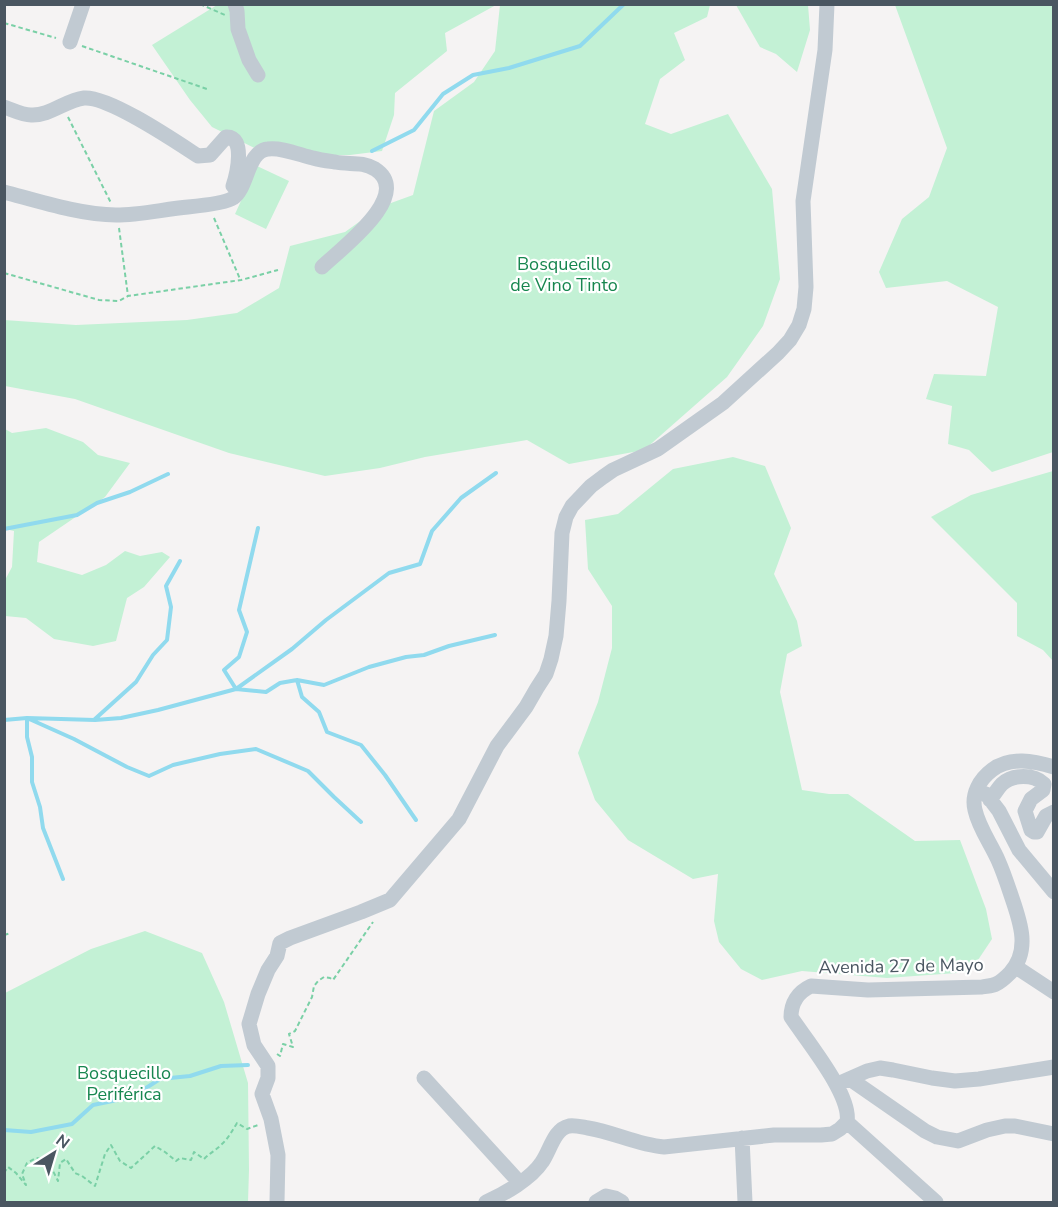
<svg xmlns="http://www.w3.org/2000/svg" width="1058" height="1207" viewBox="0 0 1058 1207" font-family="'Nunito Sans',sans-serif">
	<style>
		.green { fill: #c3f1d5 }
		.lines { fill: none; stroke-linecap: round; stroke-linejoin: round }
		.stream { stroke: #90daee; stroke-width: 4 }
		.path { stroke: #7ad0a6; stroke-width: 2; stroke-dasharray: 4.5 3; stroke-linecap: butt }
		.minor { stroke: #c1cad2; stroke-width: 15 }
		.labels { text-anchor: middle; stroke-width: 4.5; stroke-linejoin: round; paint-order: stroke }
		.park-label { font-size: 18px; fill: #17864f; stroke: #fff }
		.street-label { font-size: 18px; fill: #4a5661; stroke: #fff }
	</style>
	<rect width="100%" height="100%" fill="#f5f3f3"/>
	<!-- green -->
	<path class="green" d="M217,5H496L445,33L447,51L395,93L394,115L382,151L350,155L271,156L212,127L190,100L152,45Z
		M500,5H710L707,17L674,33L685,60L660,79L645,124L671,134L728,114L772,189L780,279L763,326L727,377L644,450L569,464L527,440L425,457L380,468L325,476L229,453L75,399L5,386L4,320L76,325L187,320L237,313L279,288L290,246L345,232L380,207L413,195L434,111L474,82L495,51Z
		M736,5H808L810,30L797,72L776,54L760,47Z
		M895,5H1053V452L992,472L969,450L948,444L952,406L926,399L934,374L986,376L998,307L947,281L886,288L879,272L902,219L929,197L947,148Z
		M257,166L289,181L266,229L235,214Z
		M46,428L83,442L98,455L130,463L105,497L39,542L37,562L82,575L106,565L125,551L140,556L162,552L170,557L144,587L127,598L116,641L93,646L54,639L26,618L5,616V580L12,567L14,531L5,529V429L12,433Z
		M733,457L765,466L791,528L774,574L797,621L802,646L787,654L780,692L802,790L829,794H848L915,841L960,840L986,909L992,939L970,972L887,978L802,971L762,980L741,969L719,942L714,921L718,874L693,879L628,840L595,800L578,753L598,702L612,648V606L588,569L585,520L618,514L673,469Z
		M1053,471H1054L1053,661L1043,650L1017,636V603L931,517L971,495Z
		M145,931L202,953L224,1002L248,1083L249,1170L248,1202H5V993L91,949Z"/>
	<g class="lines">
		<!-- stream -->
		<path class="stream" d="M372,151L414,130L443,94L473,75L509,68L580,46L624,4
			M258,528L239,610L247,632L239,657L224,670L236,689L266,692L280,683L297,680L324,685L369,667L406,657L424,655L449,646L495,635
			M4,529L77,515L97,503L130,492L168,474
			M297,680L302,697L319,712L327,732L361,745L385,775L416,820
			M95,719L136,682L153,655L167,640L171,607L166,586L180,561
			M4,720L27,718L95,720L121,718L158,710L236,689L292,649L326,620L389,573L420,564L432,531L461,498L496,473
			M63,879L43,828L40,807L32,782V757L27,737V718L74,739L127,767L149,776L173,765L220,754L256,749L308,771L334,797L361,822
			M4,1130L31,1132L72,1124L93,1105L132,1097L160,1079L190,1076L221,1066L248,1065"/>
		<!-- path -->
		<path class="path" d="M200,4L225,15
			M4,23L56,38
			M82,46L207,89
			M68,117L111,203
			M214,218L240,279
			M119,228L128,296
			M4,273L99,300L119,301L128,296L241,280L278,270
			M4,935L11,933
			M277,1054L280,1056L283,1044L293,1047L289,1034L295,1031L312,997L314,986L318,981L324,977L330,978L333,980L373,922
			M4,1173L8,1167L16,1173L26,1185L22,1174L27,1163L36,1158C48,1159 53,1171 58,1181L60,1163L66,1159L75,1173L82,1176L95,1186L105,1154L111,1145L120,1161L131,1168L155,1146L165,1152L176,1161L180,1158L191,1160L194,1152L204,1159C210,1153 216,1150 221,1145C228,1139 232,1131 237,1123L247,1129L258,1125"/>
		<!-- minor -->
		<path class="minor" d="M235,4L237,11L238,29L249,60L258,75
			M70,42L83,4
			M4,107C13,110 22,115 31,115C50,116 66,100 84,98C109,96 175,141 198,156L210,155L226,137C246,136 237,174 233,186
			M4,192C38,201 81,215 116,215C140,215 165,209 188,207C198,206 226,203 233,198C248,188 247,151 268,149C281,147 300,155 313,158C320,160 328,161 335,162C349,165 362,161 375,169C415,195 339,250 322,267
			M986,794L999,811L1019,850L1054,892
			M990,800C994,795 998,788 1002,784C1013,774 1034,774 1044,784L1043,790L1031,799L1025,811L1031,830L1034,832H1037L1046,816L1054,812
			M1016,967L1054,992
			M424,1078L520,1183
			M850,1079L925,1131L937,1137L958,1141L987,1130L1005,1126H1015L1054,1134
			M842,1082L867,1071L880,1068L893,1070L932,1078L955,1081L979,1079L1054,1067
			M847,1122L936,1202
			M742,1138L745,1202
			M277,1202L278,1155L271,1119L262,1094L268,1078V1066L254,1045L249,1024L258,994L268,970L277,956L280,943L290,938L361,912L390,900L459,819L497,746L526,707L537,688L546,674L551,659L556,636L559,601L562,533L566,517L572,506L591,486L603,477L613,470L658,449L723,403L778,353L790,340L799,325L804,309L806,287L803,201L825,50L827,4
			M486,1202C504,1194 531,1179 542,1162C550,1151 554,1129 569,1126C575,1125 582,1127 588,1128C614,1132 637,1145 664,1147L774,1135H821L832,1134L840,1129L847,1122C852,1095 806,1040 791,1017C791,1003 798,992 811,986L868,990L982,987C987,986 992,986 996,984C1001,982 1006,977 1010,973C1031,950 1020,921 1011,895C1007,883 1003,871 998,860C991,844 979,828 975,810C971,794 980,779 992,770C1010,756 1034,761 1054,767
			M596,1202L606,1196L615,1198L622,1202"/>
	</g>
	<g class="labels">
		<!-- park labels -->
		<g class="park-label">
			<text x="564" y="270">Bosquecillo<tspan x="564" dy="21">de Vino Tinto</tspan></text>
			<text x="124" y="1079">Bosquecillo<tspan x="124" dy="21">Periférica</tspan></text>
		</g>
		<!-- street labels -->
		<g class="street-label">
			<text transform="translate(901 966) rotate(-1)" y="6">Avenida 27 de Mayo</text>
		</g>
	</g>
	<!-- border -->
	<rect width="1058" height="1207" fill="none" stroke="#4a5661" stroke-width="12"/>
	<!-- north arrow -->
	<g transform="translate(54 1153) rotate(37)" stroke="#ffffff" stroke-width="4.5" paint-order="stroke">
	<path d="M0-4.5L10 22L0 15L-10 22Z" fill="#4a5661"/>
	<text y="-9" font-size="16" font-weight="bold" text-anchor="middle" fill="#4a5661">N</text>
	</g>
</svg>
